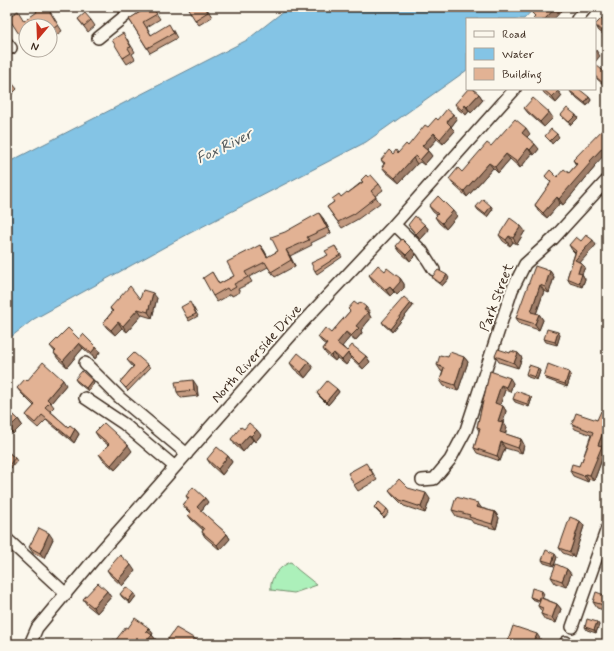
<svg xmlns="http://www.w3.org/2000/svg" width="614" height="651" viewBox="0 0 614 651" font-family="Mynerve,sans-serif">
	<style>
		.green { fill: #acf0ba; stroke: #748d6c }
		.water { fill: #84c4e5; stroke: #678695 }
		.lines { fill: none; stroke-linecap: round; stroke-linejoin: round }
		.minor-casing { stroke: #3b2a1e; stroke-width: 14 }
		.minor { stroke: #fbf7ec; stroke-width: 11 }
		.wall { fill: #c2997f; stroke: #3b2a1e }
		.shaded-wall { fill: #9e7d68; stroke: #3b2a1e }
		.building { fill: #e2b294; stroke: #3b2a1e }
		.labels { text-anchor: middle; stroke-width: 4; stroke-linejoin: round; paint-order: stroke }
		.street-label { font-size: 14px; fill: #3b2a1e; stroke: #fbf7ec }
		.water-label { font-size: 15px; font-style: italic; fill: #51585a; stroke: #fbf7ec }
	</style>
	<rect width="100%" height="100%" fill="#fbf7ec"/>
	<filter id="ink" filterUnits="userSpaceOnUse"><feTurbulence type="fractalNoise" baseFrequency=".025" numOctaves="2"/><feDisplacementMap in="SourceGraphic" scale="8" xChannelSelector="R" yChannelSelector="G"/><feConvolveMatrix kernelMatrix="1 2 1 2 8 2 1 2 1" color-interpolation-filters="sRGB"/></filter>
	<g filter="url(#ink)">
		<!-- green -->
		<path class="green" d="M291,562L297,569L317,585L294,593L271,590C269,578 280,566 291,562Z"/>
		<!-- water -->
		<path class="water" d="M289,7H535L524,19H467V70L366,142L190,233L34,319L7,340V163L247,40Z"/>
		<g class="lines">
			<!-- minor casing -->
			<g class="minor-casing">
				<path id="minor" d="M577,19L587,7
					M98,38L136,7
					M7,43L11,48
					M395,225L422,251L434,270
					M85,363L120,398L187,454
					M85,398L124,424L175,467
					M422,480L434,479L450,460L466,430L512,290L525,264L553,239L607,180
					M7,539L66,594
					M572,627L607,528
					M30,644L37,628L101,551L301,324L393,226L515,89
					M566,644V642"/>
			</g>
			<!-- minor -->
			<use href="#minor" class="minor"/>
		</g>
		<!-- wall -->
		<path class="wall" d="M47,7L62,31L50,39V26H26L24,21Z
			M103,7H112L106,11Z
			M152,7L160,19L147,27L151,35L172,29L177,38L150,53L129,19Z
			M206,7L212,17L199,25L195,20Z
			M78,19L91,20L95,26L88,32Z
			M607,22V42L603,37L604,35L599,31L595,25Z
			M127,39L135,52L132,54L135,59L127,64L123,58Z
			M595,66L606,87L595,77Z
			M7,77L13,84L17,89L7,99Z
			M542,89H556L562,96L556,103L544,93Z
			M570,91L589,97L591,100L587,106L572,94Z
			M479,94L483,100L471,113L469,111L466,115L459,110L455,104Z
			M524,108L553,118L544,127L528,113Z
			M453,114L457,119L451,127L455,131L443,144L437,139L427,150L432,156L424,165L420,162L417,164L399,183L386,172L382,167L384,164L381,160L393,154L398,153L408,146L428,127L438,120Z
			M561,115L578,118L571,125L563,118Z
			M530,134L527,137L539,149L534,155L532,154L520,168L510,159L498,173L493,168L467,197L453,184L449,179L462,172L491,146Z
			M573,160L594,166L595,167L563,205L560,203L547,218L538,211L535,205L551,183L545,176L557,177L569,173L576,165Z
			M368,177L379,184L383,190L375,196L380,203L358,219L342,228L327,207L341,197L348,193Z
			M429,206L457,216L446,229L439,223L435,217L437,215L433,212Z
			M476,207L493,209L487,217L478,210Z
			M607,207V220L602,213Z
			M323,218L331,233L311,243L312,245L290,256L295,266L275,277L268,267L249,277L252,282L238,289L240,292L232,296L231,294L217,302L213,296L212,272L219,284L234,276L260,245L264,250L268,257L278,251Z
			M408,225H425L429,230L420,240Z
			M525,231L517,244L513,242L510,246L503,241L499,235Z
			M581,241L596,245L580,262L585,267L582,274L585,279L582,287L570,283L567,278L575,253L572,250L569,245Z
			M335,246L342,257L317,274L315,271Z
			M396,246L412,249L416,255L410,261L400,252Z
			M385,271L400,278L404,284V288L397,295L394,292L390,296L373,281L369,275Z
			M550,271L554,277L549,293L544,291L536,314H539L543,320L539,330L520,324L516,318Z
			M432,277L449,278L442,286L434,280Z
			M157,298L152,318L142,315L127,332L122,328L115,335L107,328L103,323L112,312L110,308L140,299Z
			M411,303L413,306L392,332L384,325L382,322Z
			M192,305L198,316L189,321L187,318Z
			M358,305L370,312L369,314L371,318L361,330L362,333L355,341L350,337L342,346L347,351L366,356L370,362L363,369L351,358L346,365L337,358L335,361L326,354L323,349L326,345L322,342L318,337L331,333L350,311L348,309Z
			M560,335L557,345L546,342L544,339Z
			M79,339L96,347L100,352L95,359L83,348L67,367L58,359L54,353L55,352L50,346Z
			M510,353H518L522,358L518,368L499,362L495,356Z
			M448,357H464L468,362L458,391L444,386L440,380L443,372L441,371L437,365Z
			M127,360L148,365L150,368L128,391L122,384L120,382L133,367Z
			M290,363L313,368L305,378L294,369Z
			M490,371L513,383L510,392L505,390L500,405L503,406L506,411L503,422L507,428L505,434L521,439L524,445L522,453L505,448L500,461L477,453L474,448L479,431L477,427Z
			M540,371L537,380L528,377L526,374Z
			M569,372L571,375L567,387L546,379L544,377Z
			M75,379L94,383L88,391L77,382Z
			M27,381L66,385L51,403L54,407L50,411L68,427L75,429L79,434L74,443L46,420L38,428L29,420L26,415L34,406L21,393L17,388Z
			M197,386L198,396L181,398L177,392Z
			M337,389L339,392L328,405L319,396L317,393Z
			M532,398L529,407L515,402L513,399Z
			M7,409L18,419L22,425L13,434L10,431L7,434Z
			M607,413V435L603,448L605,451L594,481L589,479L588,482L573,476L570,471L579,466L582,461L591,435L575,429L572,424L597,420Z
			M244,429L261,435L255,442L253,440L243,452L235,445L231,439Z
			M95,432L132,451L115,470L103,460L99,454L108,445L99,438Z
			M7,451L15,458L17,461L11,468L7,464Z
			M228,456L232,462L222,475L211,465L207,459Z
			M370,468L377,480L358,491L354,485Z
			M389,490L430,499L425,513L404,506L393,495Z
			M186,496L208,502L201,511L227,534L230,539L220,550L205,537L202,532L203,530L191,519L188,515L190,513L186,509L183,505L188,499Z
			M374,507L387,509L389,512L384,518L376,510Z
			M481,508L495,512L499,518L496,529L473,523L471,520L456,516L452,510Z
			M580,521L584,526L574,557L563,553L559,548Z
			M53,539L44,558L33,553L29,547Z
			M557,557L554,566L544,563L542,560Z
			M567,569L571,574L566,587L555,583L551,577Z
			M107,570L135,571L122,586L111,576Z
			M134,593L136,596L130,604L122,597L120,594Z
			M544,594L542,598L557,604L561,609L556,623L545,620L541,614L542,612L538,606L540,602L532,599L530,597Z
			M607,596V611L597,608L593,602Z
			M111,597L97,613L87,605L83,599Z
			M597,622L599,625L596,633L587,630L585,627Z
			M128,628H149L153,634L152,635L156,640L153,644H110L115,641Z"/>
		<!-- shaded-wall -->
		<path class="shaded-wall" d="M556,7H565L554,19H545Z
			M596,50L600,56L595,62V52Z
			M607,81V86L606,87L604,84Z
			M558,91L562,96L556,103L552,97Z
			M479,94L483,100L471,113L467,107Z
			M589,97L591,100L587,106L585,103Z
			M465,105L469,111L466,115L462,110Z
			M549,112L553,118L544,127L540,122Z
			M453,114L457,119L451,127L455,131L443,144L440,139L447,122Z
			M576,115L578,118L571,125L569,122Z
			M526,128L530,134L526,138L522,133Z
			M434,133L437,139L426,151L422,146Z
			M557,134L559,137L552,144L550,141Z
			M607,143V152L594,166L595,167L563,205L559,199L590,161Z
			M535,144L539,149L534,155L530,150Z
			M528,148L532,154L520,168L517,162Z
			M428,151L432,156L424,165L420,160Z
			M506,154L510,159L498,173L495,167Z
			M413,158L417,164L399,183L395,178Z
			M489,163L493,168L467,197L464,191Z
			M557,197L560,203L547,218L543,213Z
			M491,206L493,209L487,217L485,214Z
			M453,211L457,216L446,229L442,223Z
			M319,213L323,218L331,233L327,228Z
			M425,225L429,230L420,240L416,234Z
			M521,226L525,231L517,244L513,238Z
			M509,236L513,242L510,246L506,240Z
			M593,240L596,245L578,265L575,260Z
			M260,245L264,250L270,263L267,257Z
			M412,249L416,255L410,261L406,255Z
			M286,250L290,256L295,266L291,260Z
			M581,263L585,267L582,274L585,279L582,287L579,283L578,273Z
			M550,271L554,277L549,293L545,287Z
			M447,275L449,278L442,286L440,283Z
			M400,278L404,284V288L397,295L393,290Z
			M540,285L544,291L535,317L531,312Z
			M390,287L394,292L390,296L386,290Z
			M153,293L157,298L152,318L148,312Z
			M411,303L413,306L392,332L390,329Z
			M366,307L370,312L369,314L371,318L361,330L362,333L355,341L351,336L364,310Z
			M138,309L142,315L127,332L123,326Z
			M539,314L543,320L539,330L535,324Z
			M118,322L122,328L115,335L111,330Z
			M346,332L350,337L341,348L337,343Z
			M558,332L560,335L557,345L555,342Z
			M79,343L83,348L67,367L63,361Z
			M96,347L100,352L95,359L91,353Z
			M334,353L337,358L335,361L331,356Z
			M348,353L351,358L346,365L342,360Z
			M518,353L522,358L518,368L514,363Z
			M366,356L370,362L363,369L359,364Z
			M464,357L468,362L458,391L455,385Z
			M309,362L313,368L305,378L301,372Z
			M538,368L540,371L537,380L535,377Z
			M569,372L571,375L567,387L565,384Z
			M510,378L513,383L510,392L506,387Z
			M63,380L66,385L51,403L47,399Z
			M92,380L94,383L88,391L86,388Z
			M193,380L197,386L198,396L194,390Z
			M501,385L505,390L499,409L495,403Z
			M337,389L339,392L328,405L326,402Z
			M530,396L532,398L529,407L527,404Z
			M503,406L506,411L502,426L498,421Z
			M18,419L22,425L13,434L9,428Z
			M503,422L507,428L504,438L500,432Z
			M605,427L607,430V435L603,448L605,451L594,481L590,475L598,445Z
			M75,429L79,434L74,443L70,438Z
			M257,430L261,435L255,442L251,436Z
			M249,435L253,440L243,452L239,446Z
			M521,439L524,445L522,453L518,448Z
			M501,442L505,448L500,461L497,456Z
			M128,445L132,451L115,470L111,465Z
			M228,456L232,462L222,475L218,469Z
			M585,474L589,479L588,482L584,476Z
			M426,493L430,499L425,513L421,507Z
			M205,498L208,502L200,512L197,507Z
			M478,503L482,509L476,507Z
			M495,512L499,518L496,529L492,524Z
			M580,521L584,526L574,557L570,552Z
			M49,533L53,539L44,558L40,553Z
			M227,534L230,539L220,550L217,545Z
			M555,554L557,557L554,566L552,563Z
			M131,565L135,571L122,586L118,580Z
			M567,569L571,574L566,587L562,581Z
			M107,591L111,597L97,613L93,607Z
			M542,591L544,594L541,602L539,600Z
			M134,593L136,596L130,604L128,601Z
			M557,604L561,609L556,623L552,618Z
			M597,622L599,625L596,633L594,630Z
			M149,628L153,634L152,635L156,640L153,644H148L146,642V631Z
			M537,634L541,640L539,644H533Z
			M142,639L146,644H138Z
			M401,639L405,644H401Z"/>
		<!-- building -->
		<path class="building" d="M34,7H47L58,25L50,31V26H26V45L8,17L18,11L24,21L37,12Z
			M148,7H152L157,14L143,22L151,35L169,24L174,33L147,48L129,19Z
			M187,7H205L208,12L195,20Z
			M536,7H556L545,19H534L533,18L535,16L532,13Z
			M85,13L91,20L84,26L78,19Z
			M602,18L607,22V40L603,37L605,34L595,25Z
			M123,33L131,47L128,48L131,53L123,58L112,40Z
			M596,65L607,74V81L604,84L595,76V66Z
			M7,77L13,84L7,90Z
			M468,89H473L479,94L467,107L465,105L462,110L455,104Z
			M543,89H556L558,91L552,97Z
			M572,89H579L589,97L585,103L570,91Z
			M533,98L549,112L540,122L524,108Z
			M567,108L576,115L569,122L561,115Z
			M447,109L453,114L447,122L451,126L440,139L434,133L422,146L428,151L420,160L416,156L413,158L395,178L382,167L385,163L381,160L389,150L393,154L396,150L398,153L406,144L408,146L425,125L428,127L436,118L438,120Z
			M515,119L526,128L522,133L535,144L530,150L528,148L517,162L506,154L495,167L489,163L464,191L449,179L458,168L462,172L487,143L491,146Z
			M607,125V143L590,161L591,162L559,199L557,197L543,213L535,205L551,182L545,176L550,170L557,177L564,169L569,173L577,164L573,160Z
			M551,129L557,134L550,141L545,136Z
			M366,175L368,177L371,175L379,184L371,191L376,197L354,214L338,222L327,207L334,202L332,199L339,194L341,197L347,192L348,193L363,182L361,180Z
			M438,196L453,211L442,223L435,217L438,214L429,206Z
			M483,199L491,206L485,214L476,207Z
			M607,207V218L602,213Z
			M319,213L327,228L307,237L309,240L286,250L291,260L271,272L265,262L245,272L248,277L234,284L236,287L229,291L227,288L213,296L203,278L212,272L219,284L234,276L227,262L260,245L267,257L278,251L271,237L285,232Z
			M415,216L425,225L416,234L408,225Z
			M510,218L521,226L513,238L509,236L506,240L499,235Z
			M586,235L593,240L575,260L581,263L578,273L582,274L579,283L567,278L576,251L569,245L576,237L581,241Z
			M402,239L412,249L406,255L396,246Z
			M335,246L340,255L315,271L311,263L328,255L325,251Z
			M378,265L385,271L387,268L400,278V282L393,290L390,287L386,290L369,275Z
			M535,266L550,271L545,287L540,285L531,312L539,314L535,324L516,318Z
			M438,270L447,275L440,283L432,277Z
			M130,286L140,299L143,290L153,293L148,312L138,309L123,326L118,322L111,330L103,323L113,311L110,308Z
			M404,297L411,303L390,329L382,322Z
			M190,302L196,314L187,318L181,307Z
			M354,302L358,305L360,302L366,307L364,310L368,312L356,326L359,328L351,336L346,332L337,343L347,351L352,345L366,356L359,364L348,353L342,360L334,353L331,356L323,349L327,344L318,337L325,328L331,333L350,311L348,309Z
			M68,328L79,339L83,334L96,347L91,353L79,343L63,361L54,353L56,351L50,346Z
			M547,329L558,332L555,342L544,339Z
			M498,349L510,353L511,351L518,353L514,363L495,356Z
			M450,352L464,357L455,385L440,380L444,368L437,365L440,355L448,357Z
			M134,353L148,365L126,388L120,382L134,366L127,360Z
			M298,353L309,362L301,372L290,363Z
			M43,362L63,380L47,399L50,402L45,407L68,427L70,425L75,429L70,438L42,415L35,423L26,415L35,405L17,388L25,379L27,381Z
			M548,364L569,372L565,384L544,377Z
			M529,365L538,368L535,377L526,374Z
			M82,371L92,380L86,388L75,379Z
			M490,371L510,378L506,387L501,385L495,403L503,406L498,421L503,422L500,432L521,439L518,448L501,442L497,456L474,448L480,428L477,427Z
			M193,380L194,390L177,392L175,382Z
			M327,381L337,389L326,402L317,393Z
			M516,391L530,396L527,404L513,399Z
			M7,409L18,419L9,428L7,427Z
			M601,411L607,413V428L605,427L598,445L602,446L590,475L585,474L584,476L570,471L572,464L579,466L581,461H582L593,432L572,424L576,413L597,420Z
			M104,423L128,445L111,465L99,454L109,444L95,432Z
			M249,423L257,430L251,436L249,435L239,446L231,439L241,427L244,429Z
			M217,447L228,456L218,469L207,459Z
			M7,451L15,458L9,465L7,464Z
			M366,463L373,474L354,485L348,473Z
			M399,479L408,488L426,493L421,507L400,500L389,490Z
			M193,487L205,498L197,507L227,534L217,545L202,532L204,529L188,515L191,512L183,505L189,498L186,496Z
			M456,497L478,503L476,507L495,512L492,524L469,517L470,515L452,510Z
			M379,502L387,509L382,515L374,507Z
			M570,517L580,521L570,552L559,548Z
			M39,528L49,533L40,553L29,547Z
			M546,550L555,554L552,563L542,560Z
			M120,555L131,565L118,580L107,570Z
			M556,564L567,569L562,581L551,577Z
			M98,583L107,591L93,607L83,599Z
			M126,587L134,593L128,601L120,594Z
			M532,588L542,591L539,600L530,597Z
			M596,592L607,596V606L593,602Z
			M541,598L557,604L552,618L541,614L543,608L538,606Z
			M135,618L149,628L146,631L152,635L146,642L142,639L138,644H110L114,639L115,641L126,627L128,628Z
			M587,619L597,622L594,630L585,627Z
			M513,626L537,634L533,644H507Z
			M176,628L204,644H167L168,643L166,642Z
			M393,639H401V644H355V642H393Z
			M421,640L429,643L428,644H420Z
			M283,642V644H266Z"/>
	</g>
	<g class="labels">
		<!-- street labels -->
		<g class="street-label">
			<text transform="translate(496 297) rotate(-69)" y="5">Park Street</text>
			<text transform="translate(256 353) rotate(-48)" y="5">North Riverside Drive</text>
		</g>
		<!-- water labels -->
		<g class="water-label">
			<text transform="translate(224 146) rotate(-26)" y="5">Fox River</text>
		</g>
	</g>
	<!-- margin -->
	<rect width="614" height="651" fill="none" stroke="#fbf7ec" stroke-width="24"/>
	<rect x="12" y="12" width="590" height="627" fill="none" stroke="#3b2a1e" stroke-width="1.5" filter="url(#ink)"/>
	<!-- legend -->
	<rect x="466" y="18" width="130" height="72" fill="#fbf7ec" stroke="#aea59a"/>
	<rect x="474" y="31" width="20" height="6" fill="#fbf7ec" stroke="#aea59a"/>
	<text x="502" y="38" font-size="12" fill="#3b2a1e">Road</text>
	<rect x="474" y="48" width="20" height="12" fill="#84c4e5" stroke="#aea59a"/>
	<text x="502" y="58" font-size="12" fill="#3b2a1e">Water</text>
	<rect x="474" y="68" width="20" height="12" fill="#e2b294" stroke="#aea59a"/>
	<text x="502" y="78" font-size="12" fill="#3b2a1e">Building</text>
	<!-- north arrow -->
	<g transform="translate(38 38) rotate(199)"><circle r="19" fill="#fbf7ec" stroke="#aea59a"/>
	<path d="M0-3L7 15L0 10L-7 15Z" fill="#c8321e"/>
	<text y="-6" font-size="11" font-weight="bold" text-anchor="middle" fill="#3b2a1e">N</text>
	</g>
</svg>
